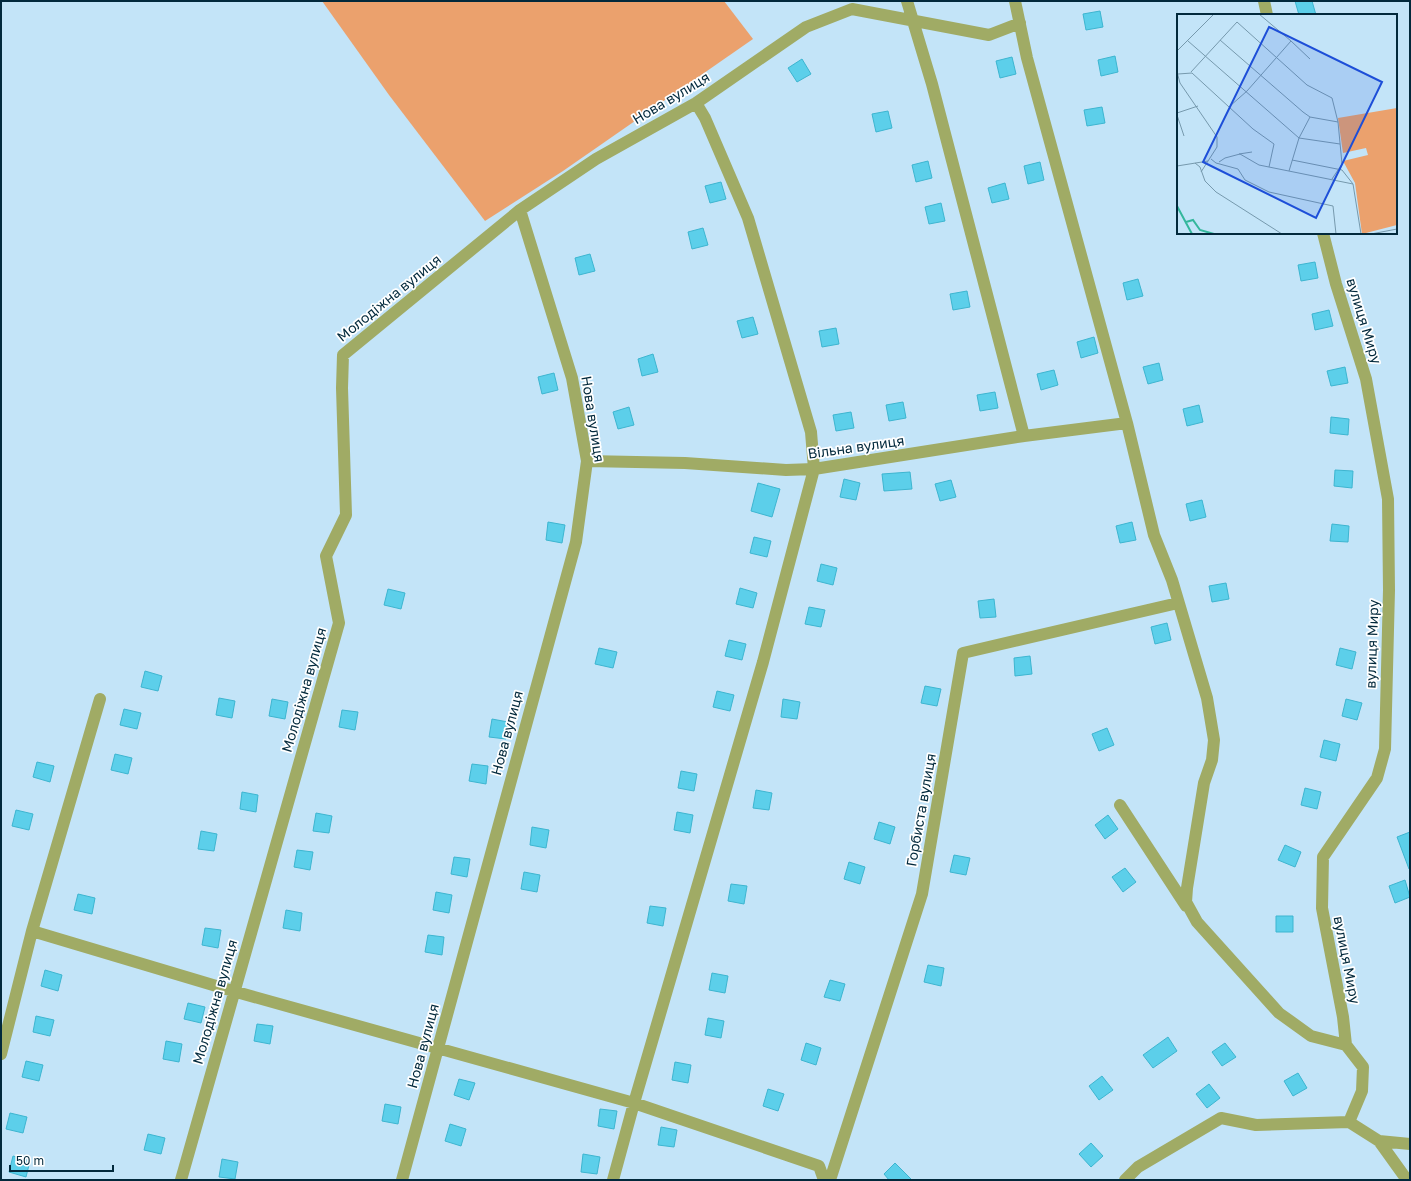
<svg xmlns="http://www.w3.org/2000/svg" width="1411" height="1181" viewBox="0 0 1411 1181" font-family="'Golos Text',sans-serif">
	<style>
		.green { fill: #eba16d }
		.building { fill: #5ccfea; stroke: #3db5d0 }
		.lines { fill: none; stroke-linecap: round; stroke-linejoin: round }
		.minor { stroke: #a0ab65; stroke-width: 12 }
		.labels { text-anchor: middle; stroke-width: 3.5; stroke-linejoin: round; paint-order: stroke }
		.street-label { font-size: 14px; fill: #02293c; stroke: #fff }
		.inset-river { fill: none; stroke: #34b79c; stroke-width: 2 }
		.inset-road { fill: none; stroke: #7699ad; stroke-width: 1 }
		.view { fill: #1d4ed8; fill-opacity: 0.15; stroke: #1d4ed8; stroke-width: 2 }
		.inset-edge { fill: none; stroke: #02293c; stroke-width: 2 }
	</style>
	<rect width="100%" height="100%" fill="#c3e4f8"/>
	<!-- green -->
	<path class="green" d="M322,1H724L753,39L563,171L485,221L389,95Z"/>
	<!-- building -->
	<path class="building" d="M1295,1H1312L1316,15H1299Z
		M1100,11L1103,27L1086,30L1083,14Z
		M1115,56L1118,72L1101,76L1098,60Z
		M1012,57L1016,74L1000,78L996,61Z
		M802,59L811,74L797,82L788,68Z
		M1102,107L1105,123L1087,126L1084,110Z
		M888,111L892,128L876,132L872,114Z
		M928,161L932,178L916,182L912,165Z
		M1040,162L1044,180L1028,184L1024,166Z
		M721,182L726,199L710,203L705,186Z
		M1005,183L1009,199L992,203L988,188Z
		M941,203L945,221L929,224L925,207Z
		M703,228L708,245L692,249L688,232Z
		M590,254L595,271L579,275L575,258Z
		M1315,262L1318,278L1301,281L1298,265Z
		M1138,279L1143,296L1127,300L1123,283Z
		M967,291L970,307L953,310L950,294Z
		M1329,310L1333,326L1315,330L1312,314Z
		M753,317L758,334L742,338L737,321Z
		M836,328L839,344L822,347L819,331Z
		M1094,337L1098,353L1081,358L1077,342Z
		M653,354L658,372L642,376L638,359Z
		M1159,363L1163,380L1148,384L1143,367Z
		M1345,367L1348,383L1331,386L1327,371Z
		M1054,370L1058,385L1041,390L1037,374Z
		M554,373L558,390L542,394L538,377Z
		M995,392L998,408L980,411L977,395Z
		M903,402L906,418L889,421L886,405Z
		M1199,405L1203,422L1187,426L1183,409Z
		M629,407L634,425L618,429L613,412Z
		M851,412L854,428L836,431L833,415Z
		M1331,417L1349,419L1348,435L1330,433Z
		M1335,470L1353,471L1352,488L1334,486Z
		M910,472L912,489L884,491L882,474Z
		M844,479L860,483L856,500L840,497Z
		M951,480L956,497L940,501L935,484Z
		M758,483L780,489L772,517L751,511Z
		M1202,500L1206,517L1190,521L1186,504Z
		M548,522L565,525L562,543L546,540Z
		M1132,522L1136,540L1120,543L1116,526Z
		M1332,524L1349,526L1348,542L1330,541Z
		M754,537L771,541L767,557L750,553Z
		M821,564L837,568L833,585L817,581Z
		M1226,583L1229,599L1212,602L1209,586Z
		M740,588L757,593L753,608L736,604Z
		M388,589L405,593L401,609L384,605Z
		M994,599L996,617L980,618L978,601Z
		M809,607L825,610L821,627L805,624Z
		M1167,623L1171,640L1155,644L1151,627Z
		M729,640L746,644L742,660L725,656Z
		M599,648L617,652L613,668L595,664Z
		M1340,648L1356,652L1352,669L1336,665Z
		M1030,656L1032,674L1015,676L1014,658Z
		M145,671L162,676L158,691L141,687Z
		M925,686L941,689L937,706L921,703Z
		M717,691L734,695L730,711L713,707Z
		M219,698L235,701L232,718L216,715Z
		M272,699L288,702L285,719L269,716Z
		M783,699L800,702L797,719L781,717Z
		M1346,699L1362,703L1357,720L1342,716Z
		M124,709L141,713L137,729L120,725Z
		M342,710L358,712L355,730L339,727Z
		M492,719L508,722L506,739L489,737Z
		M1107,728L1114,745L1099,751L1092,734Z
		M1324,740L1340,744L1336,761L1320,757Z
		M115,754L132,758L128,774L111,770Z
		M37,762L54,766L50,782L33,777Z
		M472,764L488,766L486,784L469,781Z
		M681,771L697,774L694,791L678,788Z
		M1305,788L1321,792L1317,809L1301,805Z
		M756,790L772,793L769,810L753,808Z
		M242,792L258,795L256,812L240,809Z
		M16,810L33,814L29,830L12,826Z
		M677,812L693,815L690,833L674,830Z
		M316,813L332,816L329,833L313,831Z
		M1108,815L1118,829L1105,839L1095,825Z
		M879,822L895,827L890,844L874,839Z
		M532,827L549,830L546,848L530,845Z
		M201,831L217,834L214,851L198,849Z
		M1410,832V869H1409L1397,837Z
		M1285,845L1301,852L1295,867L1278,860Z
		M297,850L313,852L310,870L294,867Z
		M954,855L970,858L966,875L950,872Z
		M454,857L470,859L467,877L451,874Z
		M849,862L865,867L860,884L844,879Z
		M1125,868L1136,882L1123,892L1112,877Z
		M524,872L540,875L537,892L521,889Z
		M1405,880L1410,897L1395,903L1389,886Z
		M731,884L747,886L744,904L728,901Z
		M436,892L452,895L449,913L433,910Z
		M78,894L95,898L92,914L74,910Z
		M650,906L666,908L663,926L647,923Z
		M286,910L302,913L300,931L283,928Z
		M1276,916H1293V932H1276Z
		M205,928L221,930L218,948L202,945Z
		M428,935L444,937L442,955L425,952Z
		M928,965L944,968L941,986L924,982Z
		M45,970L62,975L58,991L41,986Z
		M712,973L728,976L725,993L709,990Z
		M830,980L845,984L840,1001L824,997Z
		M188,1003L205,1007L201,1023L184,1019Z
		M36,1016L54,1020L50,1036L33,1032Z
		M708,1018L724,1021L721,1038L705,1035Z
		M257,1024L273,1026L270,1044L254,1041Z
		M1168,1037L1177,1051L1153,1068L1143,1055Z
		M166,1041L182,1044L179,1062L163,1059Z
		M806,1043L821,1048L816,1065L801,1060Z
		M1225,1043L1236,1057L1222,1066L1212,1052Z
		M26,1061L43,1065L39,1081L22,1077Z
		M675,1062L691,1065L688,1083L672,1080Z
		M1298,1073L1307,1088L1293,1096L1284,1081Z
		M1102,1076L1113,1090L1099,1100L1089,1086Z
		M459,1079L475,1083L469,1100L454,1095Z
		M1209,1084L1220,1098L1207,1108L1196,1094Z
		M768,1089L784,1094L778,1111L763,1106Z
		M385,1104L401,1107L398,1124L382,1121Z
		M600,1109L617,1111L614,1129L598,1126Z
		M10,1113L27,1117L23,1133L6,1129Z
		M450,1124L466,1129L461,1146L445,1141Z
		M661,1127L677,1130L674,1147L658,1145Z
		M148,1134L165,1138L161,1154L144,1150Z
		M1091,1143L1103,1156L1091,1167L1079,1154Z
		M583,1154L600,1157L597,1174L581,1172Z
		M13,1156L30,1161L26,1177L9,1172Z
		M222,1159L238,1162L235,1179L219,1177Z
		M895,1163L912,1180H889L884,1174Z"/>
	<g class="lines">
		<!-- minor -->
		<path class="minor" d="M907,1L932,84L1024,436
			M1015,1L1027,58L1127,423L1154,535L1172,580L1207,698L1214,740L1212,760L1204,783L1187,888L1186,902L1197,922L1279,1013L1311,1036L1346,1045L1363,1067L1362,1091L1349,1122
			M1264,1L1267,15
			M1323,233L1336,284L1366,379L1388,499L1389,590L1385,749L1377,778L1323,857L1322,908L1343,1017L1346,1045
			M587,461L685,463L786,470L814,469L1024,436L1127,423
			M1120,805L1186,906
			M32,931L100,699
			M1,1054L32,931L233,991L634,1103L819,1166L824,1180
			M1379,1141L1407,1180
			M181,1180L339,623L326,556L346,515L342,388L343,355L520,210
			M402,1180L576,542L587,461L572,378L520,210L596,159L696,103L806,27L852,9L989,35L1020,23
			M613,1180L634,1103L763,662L814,469L811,432L748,218L705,118L696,103
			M830,1180L922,894L963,653L1178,603
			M1125,1180L1138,1167L1221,1118L1256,1125L1349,1122L1379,1141L1410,1144"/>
	</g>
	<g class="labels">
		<!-- street labels -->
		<g class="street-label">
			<text transform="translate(671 98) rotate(-31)" y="5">Нова вулиця</text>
			<text transform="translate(389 298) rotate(-39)" y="5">Молодіжна вулиця</text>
			<text transform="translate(1364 321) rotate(73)" y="5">вулиця Миру</text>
			<text transform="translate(593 419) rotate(81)" y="5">Нова вулиця</text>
			<text transform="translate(856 447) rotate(-8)" y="5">Вільна вулиця</text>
			<text transform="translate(1372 644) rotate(-88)" y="5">вулиця Миру</text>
			<text transform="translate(304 690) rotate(-74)" y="5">Молодіжна вулиця</text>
			<text transform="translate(507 733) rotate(-75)" y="5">Нова вулиця</text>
			<text transform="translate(921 810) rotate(-80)" y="5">Горбиста вулиця</text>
			<text transform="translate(1347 960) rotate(79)" y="5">вулиця Миру</text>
			<text transform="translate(215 1002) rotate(-74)" y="5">Молодіжна вулиця</text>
			<text transform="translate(423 1046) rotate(-75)" y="5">Нова вулиця</text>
		</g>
	</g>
	<!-- overview -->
	<g transform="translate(1177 14)">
		<rect width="220" height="220" fill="#c3e4f8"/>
		<path d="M220,94V211L185,220L178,169L166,147L191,141L189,134L166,139L161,104Z" fill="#eba16d"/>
		<path class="inset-river" d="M0,192L15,220M9,208L16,206L23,216L37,220"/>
		<path class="inset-road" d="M43,26L126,98L133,103L161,108L165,150L155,165M11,27L122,124L163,130M114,27L133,45M0,37L37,0M0,58L3,69L40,123V133L24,158M14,58L60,8L130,71L155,84L161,108M1,60L15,59L76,115L97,130L92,153M53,92L70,77L114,27L82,0M0,99L21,92M0,101L7,122M62,140L75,138M34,145L39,149L61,155L68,166L92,178L156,192L159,220M115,146L165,156L176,170M42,148L48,144L63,140L82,151L176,170L184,220M18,149L23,153L28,167L39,178L105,220M0,152L31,147M112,157L122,124L133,103M194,220L220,215"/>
		<path class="view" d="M92,13L205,68L139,204L26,148Z"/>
		<rect width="220" height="220" class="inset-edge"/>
	</g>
	<!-- border -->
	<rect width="1411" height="1181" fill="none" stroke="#02293c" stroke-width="4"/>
	<!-- scale -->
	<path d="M10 1165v6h103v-6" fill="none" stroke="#02293c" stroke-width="2"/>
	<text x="16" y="1165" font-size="12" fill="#02293c" stroke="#ffffff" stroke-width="3" paint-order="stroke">50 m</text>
</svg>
